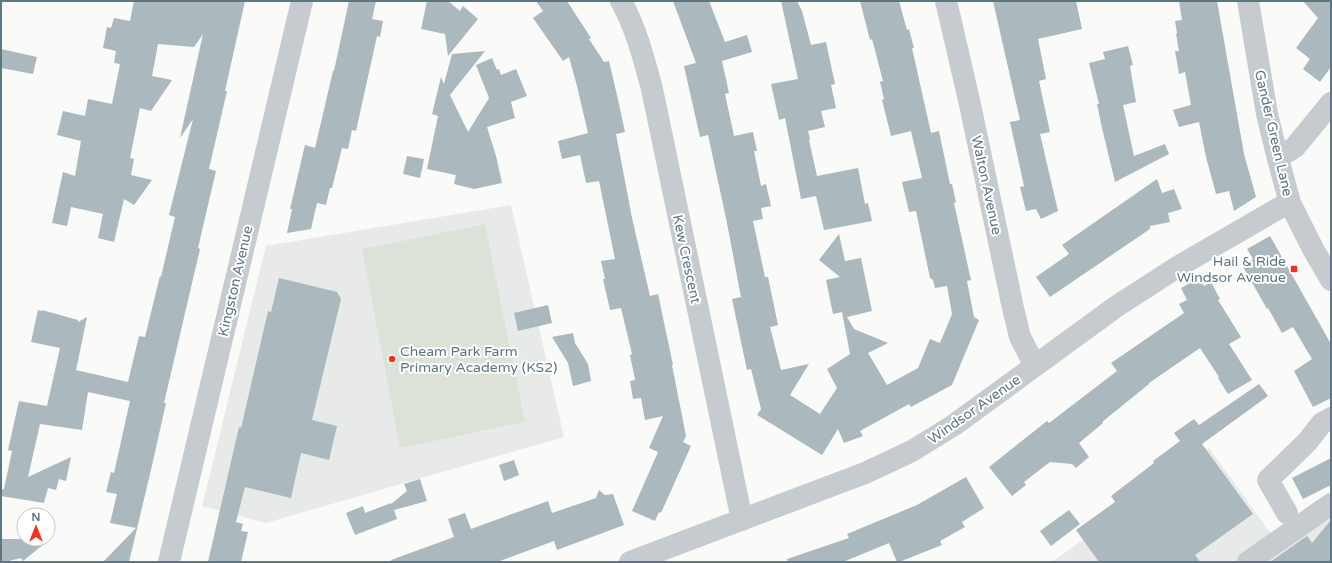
<svg xmlns="http://www.w3.org/2000/svg" width="1332" height="563" viewBox="0 0 1332 563" font-family="'Varela Round',sans-serif">
	<style>
		.built { fill: #e8eae9 }
		.green { fill: #dde2d8 }
		.building { fill: #abb8bd }
		.lines { fill: none; stroke-linecap: round; stroke-linejoin: round }
		.minor { stroke: #c5cbce; stroke-width: 22 }
		.poi-dot { fill: #f52f1d; stroke: #fff; stroke-width: 1.5 }
		.labels { text-anchor: middle; stroke-width: 4; stroke-linejoin: round; paint-order: stroke }
		.street-label { font-size: 14px; fill: #5e7680; stroke: #fff }
		.poi-label { font-size: 14px; fill: #5e7680; stroke: #fff; text-anchor: end }
	</style>
	<rect width="100%" height="100%" fill="#fafaf8"/>
	<!-- built -->
	<path class="built" d="M511,205L564,437L266,523L202,506L266,246Z
		M1209,448L1272,535L1331,511V562H1052Z"/>
	<!-- green -->
	<path class="green" d="M485,224L525,422L400,448L362,249Z"/>
	<!-- building -->
	<path class="building" d="M134,1H245L225,91H227L209,169L216,171L198,248L200,249L164,403H166L151,470L129,562H103L136,528L110,523L117,494L106,492L111,472L114,473L130,401L88,392L82,430L40,424L28,477L71,457L66,481L59,479L56,490L48,488L44,503L1,496V490L4,489L12,451L8,450L19,401L47,406L60,348L31,342L38,310L42,311V310L78,320V322L87,317L76,370L128,382L139,336L145,337L160,276L161,277L175,217L169,215L193,119L180,138L203,34L194,47L158,44L152,76L172,80L151,111L140,108L130,158L134,159L131,175L152,180L134,205L124,199L114,242L98,238L103,214L71,207L67,226L52,223L63,172L75,176L81,141L57,135L63,111L85,116L88,99L112,104L120,64L114,63L116,51L103,48L107,27L111,28L114,18L130,21Z
		M349,1H376L372,19L383,21L380,37L377,36L356,131L352,130L348,149L342,148L332,188H330L326,205L317,203L311,229L287,233L292,209H290L305,145L315,148L333,71H334Z
		M427,1H448L460,11L463,6L478,19L448,56L445,34L421,29Z
		M536,1H567L591,38L589,39L604,62L609,61L617,95L625,132L616,134L632,218L650,296L658,294L673,365H672L686,436L683,442L691,446L661,513L659,512L655,521L632,511L658,452L649,448L663,416L645,420L641,398L633,399L630,381L635,380L630,355L632,354L621,308L610,310L603,279H605L601,261L615,259L599,181L586,183L580,155L562,159L558,141L588,133L577,86L569,57L563,61L533,18L543,11Z
		M673,1H709L725,42L747,35L752,52L722,61L729,93L725,94L734,136L753,132L757,151H754L761,186L766,184L771,206L761,208L763,219L753,221L765,277H768L778,325L770,327L781,370L809,364L790,395L820,414L837,388L827,369L850,354L842,312L833,314L826,280L840,277L819,260L839,234L845,261L861,258L872,311L847,317L854,329L888,343L868,353L887,385L918,368L930,339L940,343L952,314L947,286L935,288L933,280L930,278L916,211L909,212L902,182L922,178L911,131L891,136L882,100L884,99L880,82L883,81L872,39L870,40L860,1H899L907,30L909,29L914,48H912L931,133L939,131L950,184H952L956,202L954,203L971,280L967,281L974,317L979,320L952,385L911,407L909,404L860,431L863,436L844,443L838,429L822,455L757,415L761,409L751,369L747,370L732,299L741,297L726,218L708,135L700,137L684,66L696,63Z
		M781,1H797L802,11L811,45L826,42L835,84L831,85L836,108L821,111L825,127L808,131L810,139L809,140L817,176L858,168L865,204L868,203L872,221L824,230L816,196L801,199L785,118L779,120L771,84L798,79Z
		M993,1H1076L1082,29L1038,39L1046,79L1039,81L1050,132L1040,134L1058,211L1041,219L1036,209L1026,211L1020,187L1024,186L1010,122L1020,120Z
		M1179,1H1217L1244,154L1256,197L1234,211L1229,191L1216,194L1206,157L1199,122L1179,127L1173,110L1191,105L1185,72L1179,74L1175,51H1179L1176,34L1177,33L1175,21L1182,20Z
		M1303,1H1331V67L1320,82L1303,69L1310,59L1296,48L1318,18Z
		M1128,46L1133,65L1130,66L1136,102L1123,105L1134,156L1165,144L1169,154L1115,182L1102,128L1097,104H1099L1089,63L1105,59L1103,52Z
		M1,49L37,57L33,74L1,68Z
		M485,51L450,95L468,132L489,98L476,65L492,58L497,70L499,69L501,75L516,69L527,96L511,102L515,118L487,127L496,156L502,183L474,189L454,184L456,175L427,169L438,116L432,114L441,77L444,84L452,54Z
		M407,156L424,159L420,178L403,174Z
		M1157,179L1162,193L1174,189L1182,209L1168,213L1170,222L1150,226V229L1050,297L1036,277L1069,254L1062,245Z
		M1270,236L1331,344V398L1313,407L1294,371L1312,359L1293,327L1282,333L1268,308L1267,309L1242,265L1253,259L1247,249Z
		M279,278L337,292L341,299L312,420L337,426L329,460L301,453L291,498L245,487L236,522L243,524L241,531L248,532L241,562H208L239,427L241,428L268,311L271,312Z
		M1199,278L1204,286L1211,282L1220,299L1218,300L1241,337L1229,344L1252,380L1228,394L1218,378L1219,377L1200,348L1149,383V384L1102,422L1103,423L1079,443L1089,457L1076,468L1072,464L1050,462L1024,482L1026,485L1012,496L989,467L1047,421L1049,423L1117,371L1111,363L1184,313L1179,304L1187,300L1181,288Z
		M548,305L552,323L518,331L514,313Z
		M573,333L575,343L588,364L591,381L573,386L568,363L552,337Z
		M1259,384L1268,396L1202,444L1253,514L1195,555L1200,562H1099L1076,530L1115,502L1111,496L1154,463L1153,461L1180,441L1174,433L1194,419L1199,425Z
		M1331,458V485L1303,499L1292,478Z
		M514,460L519,475L504,481L499,465Z
		M966,477L984,508L962,522L965,527L940,541L942,545L899,562H897L889,543L843,562H788L787,559L849,538L847,534L917,505Z
		M420,479L427,501L394,510L397,519L355,535L346,513L363,506L365,513L391,503V504L407,491L404,484Z
		M599,490L605,495L613,494L624,525L557,550L554,541L497,562H392L391,560L454,537L448,519L465,513L471,529L548,501L552,513L596,498Z
		M1069,510L1080,524L1051,546L1040,531Z
		M1331,520V562H1270L1307,536L1312,543Z
		M1,539H50L23,561L21,558L5,562H1Z"/>
	<g class="lines">
		<!-- minor -->
		<path class="minor" d="M621,1C636,28 644,59 652,89L742,520
			M946,1L969,100L1013,308L1020,337L1035,366
			M1248,1L1267,114L1277,155L1290,203L1313,249L1331,280
			M1277,155L1287,152L1295,147L1331,103
			M1287,513L1268,480L1308,441L1322,423L1331,418
			M169,562L302,1
			M630,562L865,473L912,451L954,425L1117,306L1179,266L1281,207L1290,203
			M1248,562L1331,504"/>
	</g>
	<!-- markers -->
	<g class="poi-dot">
		<rect x="1290" y="265" width="8" height="8" rx="2"/>
		<circle cx="392" cy="359" r="4"/>
	</g>
	<g class="labels">
		<!-- street labels -->
		<g class="street-label">
			<text transform="translate(1274 133) rotate(77)" y="5">Gander Green Lane</text>
			<text transform="translate(987 185) rotate(78)" y="5">Walton Avenue</text>
			<text transform="translate(687 259) rotate(78)" y="5">Kew Crescent</text>
			<text transform="translate(235 281) rotate(-77)" y="5">Kingston Avenue</text>
			<text transform="translate(974 409) rotate(-35)" y="5">Windsor Avenue</text>
		</g>
		<!-- poi labels -->
		<g class="poi-label">
			<text x="1286" y="266">Hail &amp; Ride<tspan x="1286" dy="16">Windsor Avenue</tspan></text>
			<text x="400" y="356" text-anchor="start">Cheam Park Farm<tspan x="400" dy="16">Primary Academy (KS2)</tspan></text>
		</g>
	</g>
	<!-- border -->
	<rect width="1332" height="563" fill="none" stroke="#5e7680" stroke-width="4"/>
	<!-- north arrow -->
	<g transform="translate(36 527)"><circle r="19" fill="#ffffff" stroke="#bfc8cc"/>
	<path d="M0-3L7 15L0 10L-7 15Z" fill="#f52f1d"/>
	<text y="-6" font-size="11" font-weight="bold" text-anchor="middle" fill="#5e7680">N</text>
	</g>
</svg>
